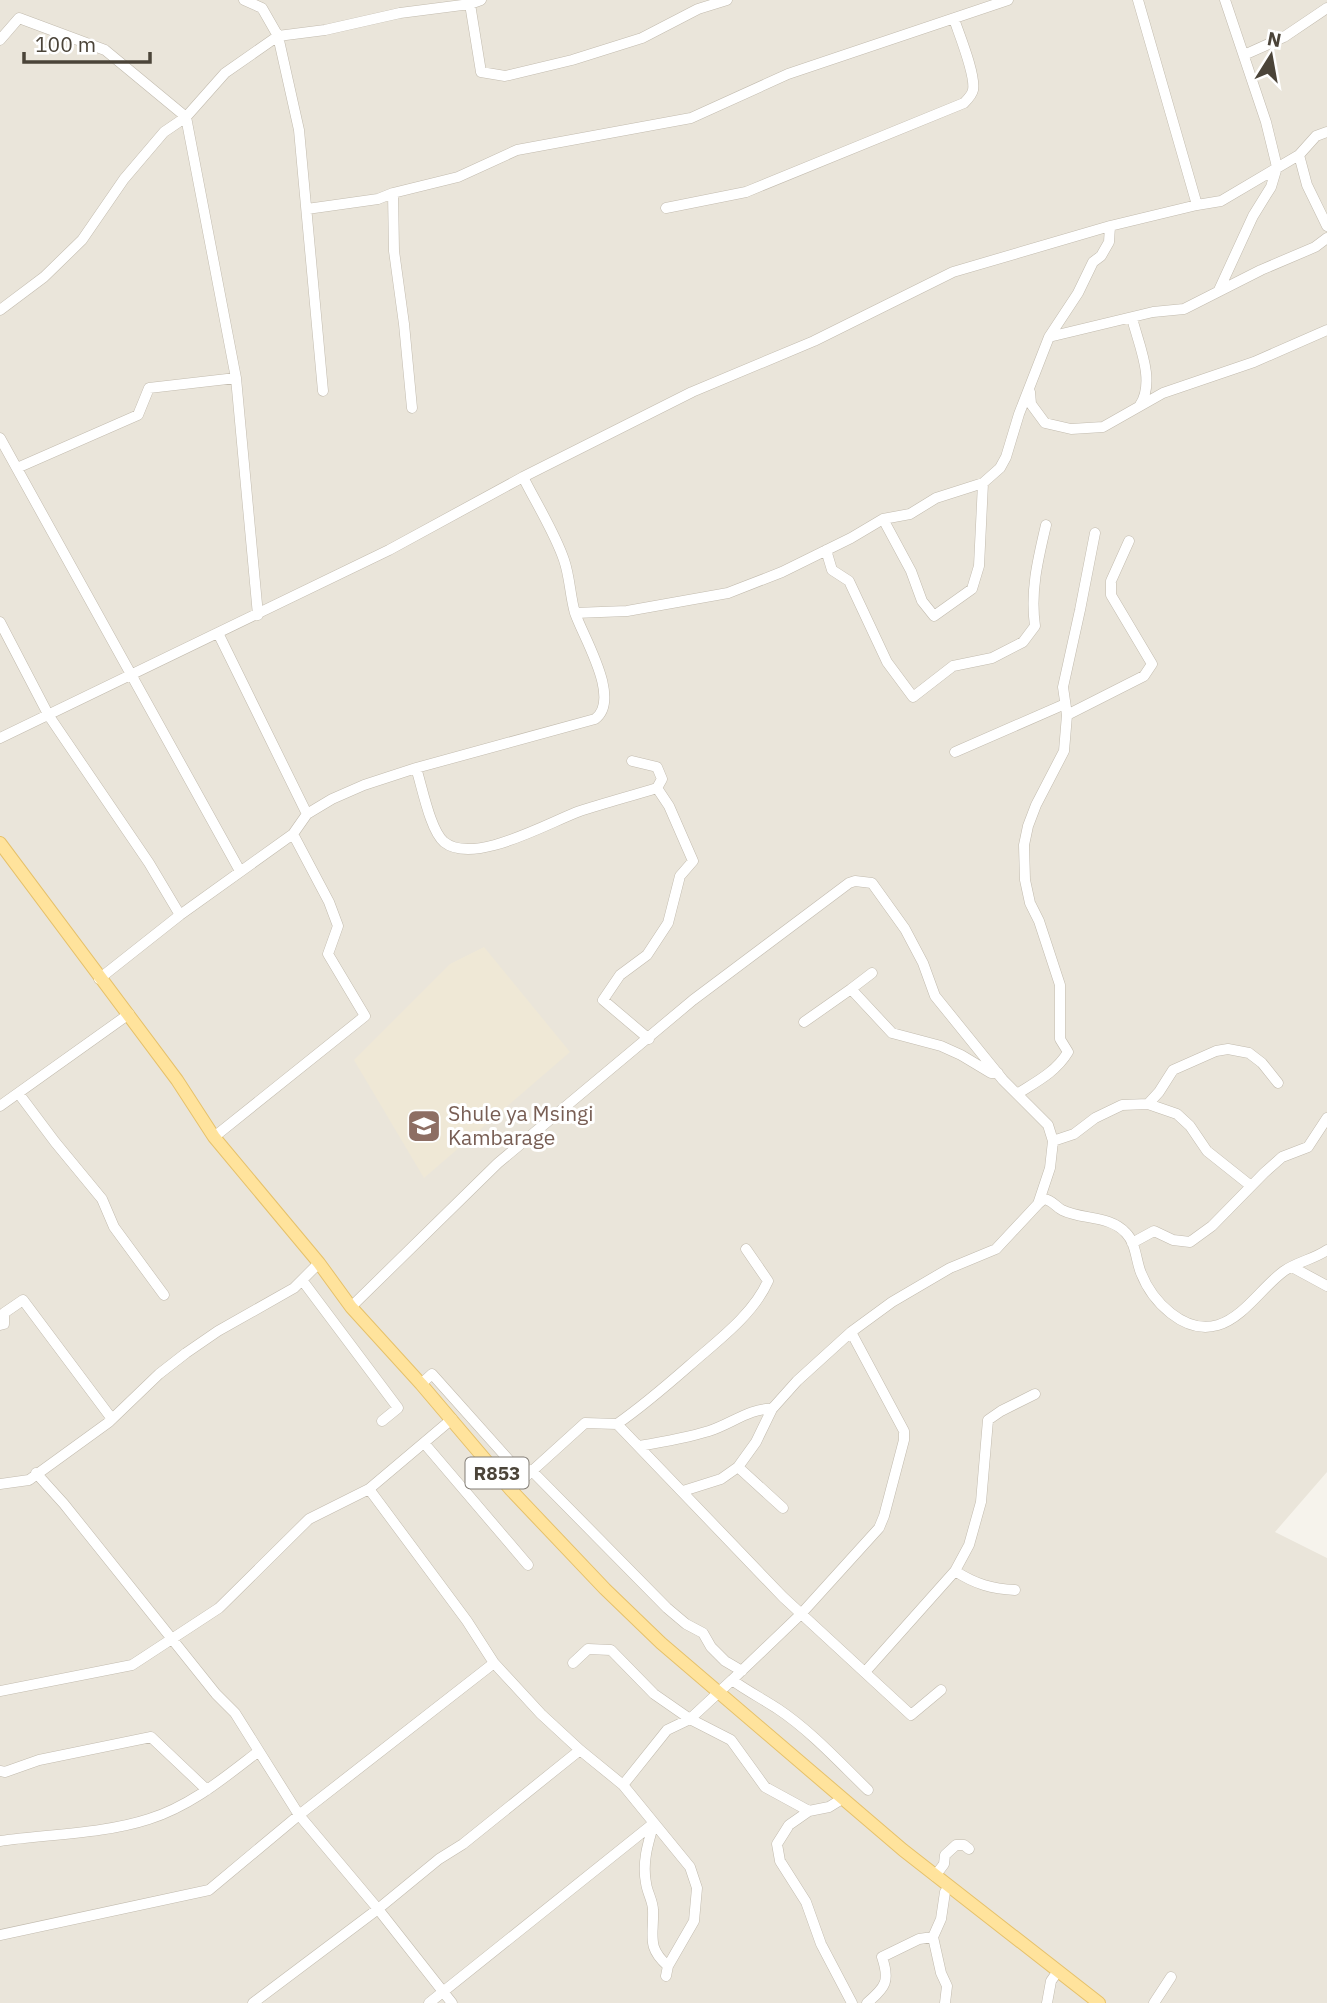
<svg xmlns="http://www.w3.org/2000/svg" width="1327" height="2003" viewBox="0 0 1327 2003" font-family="'IBM Plex Sans',sans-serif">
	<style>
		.residential { fill: #eae5da }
		.education { fill: #efe8d6 }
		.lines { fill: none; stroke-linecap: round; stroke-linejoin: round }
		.minor-casing { stroke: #c2bbae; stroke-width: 11 }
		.major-casing { stroke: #e6c16a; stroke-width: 14 }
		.minor { stroke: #fff; stroke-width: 10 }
		.major { stroke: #ffe39c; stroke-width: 12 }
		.labels { text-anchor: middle; stroke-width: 6; stroke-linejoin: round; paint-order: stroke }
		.shield { fill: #fff; stroke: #817c74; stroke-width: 2 }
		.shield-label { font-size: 19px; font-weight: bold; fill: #4b4439 }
		.education-label { font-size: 21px; fill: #785e54; stroke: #fff; text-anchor: start }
	</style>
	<rect width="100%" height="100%" fill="#f6f3ec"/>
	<!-- residential -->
	<path class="residential" d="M0,0H1327V1472L1275,1532L1327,1558V2003H0Z"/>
	<!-- education -->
	<path class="education" d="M484,947L570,1052L424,1178L354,1060L450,964Z"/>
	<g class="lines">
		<!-- minor casing -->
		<g class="minor-casing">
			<path id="minor" d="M244,0L262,8L278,36L325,30L400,13L470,4L481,0
				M470,4L481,72L505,76L572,60L642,38L698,9L727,0
				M0,40L19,18L105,50L186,117L236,378L258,615
				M1244,55L1284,37L1327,8
				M1299,155L1307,185L1327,226
				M393,193L394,251L404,324L412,408
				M1197,205L1221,201L1299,155L1316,136L1327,132
				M666,208L746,192L964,103C968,99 972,95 973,90C976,75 959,34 954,19
				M307,209L378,199L393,193L458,177L517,150L691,118L788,74L1008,0
				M1219,290L1253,216L1271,187L1277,167L1266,122L1225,0
				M0,310L44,277L82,240L124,179L164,132L186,117L225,73L278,36L299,130L323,391
				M1132,318C1138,343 1156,381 1140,405
				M1049,337L1153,312L1184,309L1261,270L1315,247L1327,238
				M1030,392L1031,404L1045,423L1071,429L1103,427L1163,393L1254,362L1327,330
				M0,438L240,871
				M17,468L138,415L149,388L236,378
				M883,519L911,571L922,601L934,616L972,589L979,566L983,483
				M826,550L832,570L849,581L887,662L913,697L953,666L992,658L1023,642L1035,626C1030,591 1038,559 1046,525
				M575,613L627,611L728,593L782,572L851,538L883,519L910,514L936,498L983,483L1000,468L1006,457L1019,414L1049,337L1078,293L1093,262L1101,256L1109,242L1110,226
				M0,622L49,716L149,863L180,915
				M218,633L307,814
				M1067,715L1144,676L1152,664L1111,595V581L1129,541
				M0,738L389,550L523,477L692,392L814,341L953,272L1110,226L1197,205L1138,0
				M955,752L1065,704
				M632,761L657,767L662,779L657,788L669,806L693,861L680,876L668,923L647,955L620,975L603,1000L649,1039
				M416,768C422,786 430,830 444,842C474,866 549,822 580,811C605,803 631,796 657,788
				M99,979L180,915L293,834L307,814L332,799L364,785L416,768L595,719C622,699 583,637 575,613C570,596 570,577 564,560C555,533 536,503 523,477
				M851,989L872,973
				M804,1022L851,989L892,1033L941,1046L961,1055L991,1073H998
				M19,1094L55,1142L102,1199L114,1227L164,1295
				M1017,1094C1036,1082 1056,1072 1068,1052L1060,1039V985L1039,921L1030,903L1025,880L1024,845L1028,826L1036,805L1064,751L1067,715L1063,687L1080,610L1095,533
				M1148,1104L1159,1092L1173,1070L1216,1051L1228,1049L1249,1053L1262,1063L1278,1083
				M0,1106L129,1014
				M214,1137L365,1016L328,954L338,926L329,902L293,834
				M1053,1141L1074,1134L1095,1118L1122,1105L1148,1104L1177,1114L1190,1126L1207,1151L1251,1186
				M1038,1204L1044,1199C1052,1200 1055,1206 1062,1210C1082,1220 1110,1215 1126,1233C1136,1243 1136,1261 1141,1273C1152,1301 1184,1335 1218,1325C1244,1317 1262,1287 1284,1271C1297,1262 1314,1259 1327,1250
				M1132,1243L1154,1231L1173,1240L1190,1242L1212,1226L1264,1173L1282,1157L1308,1147L1327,1118
				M1292,1267L1327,1286
				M302,1280L398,1408L382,1421
				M351,1307L498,1163L693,1000L849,883L855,881L872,883L905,929L923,963L935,996L1003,1080L1048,1125L1053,1141L1050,1168L1038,1204L996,1249L950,1268L892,1302L851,1332L797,1381L772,1409L756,1442L738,1467L721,1479L683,1491
				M0,1325L4,1324V1313L23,1300L112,1419
				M421,1384L432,1374L524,1477
				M452,1419L369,1489L467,1621L494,1663L541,1714L580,1750L623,1785L690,1867L697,1888L694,1921L668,1966L666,1976
				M617,1424C643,1406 666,1386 690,1365C717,1341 753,1315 768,1281L746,1249
				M424,1443L528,1565
				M639,1446C663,1442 686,1438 709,1431C729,1425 752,1407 772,1409
				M738,1467L783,1508
				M531,1470L667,1608L686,1624L703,1633L711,1647L725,1661L742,1671
				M36,1473L64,1504L216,1694L235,1713L299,1815L378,1909L452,2003
				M0,1484L29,1480L109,1422L159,1374L186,1353L218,1331L294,1288L319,1263
				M511,1490L585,1423L617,1424L783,1597L911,1715L941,1690
				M955,1571C975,1584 992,1589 1015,1590
				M573,1663L588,1649L611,1650L654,1694L690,1719L731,1740L765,1787L809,1811L829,1807L842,1799
				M865,1672L955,1571L969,1545L981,1502L988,1420L1001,1411L1035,1394
				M732,1680L801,1614L879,1528L884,1516L904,1440V1431L851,1332
				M0,1691L132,1665L219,1608L309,1519L369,1489
				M0,1771L5,1772L39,1760L151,1737L207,1790
				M623,1785L667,1730L690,1719L732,1680C747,1691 763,1699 778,1709C811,1731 840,1763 868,1790
				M809,1811L789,1825L777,1844L780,1861L806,1902L821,1944L852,2003
				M654,1823C648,1843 642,1862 646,1883C647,1892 653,1901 653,1910C654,1936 646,1947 668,1966
				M0,1841C48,1834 103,1834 149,1819C191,1806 225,1777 259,1751
				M935,1876L944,1864L945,1855L956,1845H964L969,1849
				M0,1935L209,1890L299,1815L494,1663
				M933,1937L941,1973L947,1986L945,2003
				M253,2003L378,1909L439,1859L463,1844L580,1750
				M429,2003L654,1823
				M867,2003C886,1987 890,1981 882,1957L919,1939L933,1937L941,1919L945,1892L950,1887
				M1047,2003L1051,1981L1058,1971
				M1154,2003L1171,1977"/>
		</g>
		<!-- major casing -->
		<g class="major-casing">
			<path id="major" d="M0,843L177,1080L214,1137L319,1263L351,1307L421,1384L511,1490L605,1589L661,1643L903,1850L1099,2003"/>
		</g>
		<!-- minor -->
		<use href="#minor" class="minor"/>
		<!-- major -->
		<use href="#major" class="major"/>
	</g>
	<!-- icons -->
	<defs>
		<g id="school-square" transform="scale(1.75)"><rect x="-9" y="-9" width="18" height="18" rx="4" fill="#8d6e63" stroke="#fff"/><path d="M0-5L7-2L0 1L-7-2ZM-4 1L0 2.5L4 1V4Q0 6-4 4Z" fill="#fff"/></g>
	</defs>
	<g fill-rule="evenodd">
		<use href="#school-square" x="424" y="1126"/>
	</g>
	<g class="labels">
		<!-- shield labels -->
		<rect class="shield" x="465.5" y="1457.5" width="63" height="31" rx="5"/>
		<g class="shield-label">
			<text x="497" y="1480">R853</text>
		</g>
		<!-- education labels -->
		<g class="education-label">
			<text x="448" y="1121">Shule ya Msingi<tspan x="448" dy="24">Kambarage</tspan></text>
		</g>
	</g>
	<!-- north arrow -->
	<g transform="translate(1271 56) rotate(11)" stroke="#ffffff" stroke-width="5" paint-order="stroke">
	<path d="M0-5L12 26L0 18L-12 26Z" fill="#4b4439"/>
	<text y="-10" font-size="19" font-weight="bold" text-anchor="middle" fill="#4b4439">N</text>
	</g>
	<!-- scale -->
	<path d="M24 52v10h126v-10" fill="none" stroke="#4b4439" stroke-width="3.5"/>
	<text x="35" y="52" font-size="21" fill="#4b4439" stroke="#ffffff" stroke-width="5" paint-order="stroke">100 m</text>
</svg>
